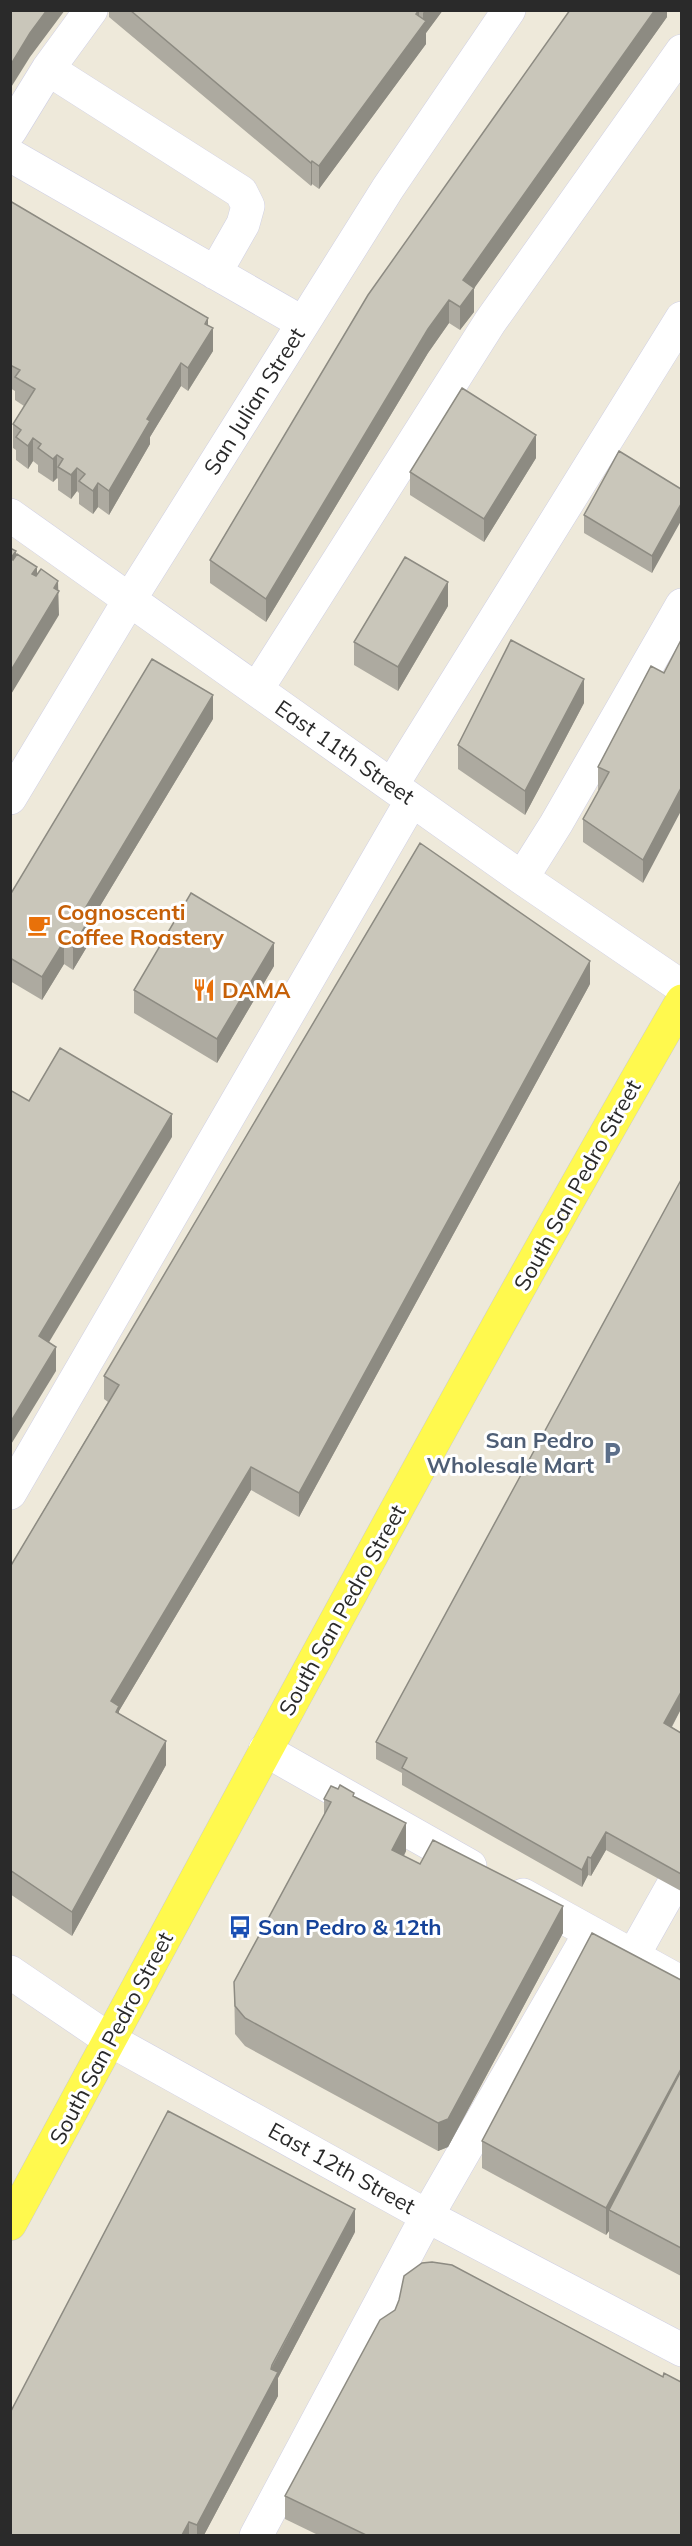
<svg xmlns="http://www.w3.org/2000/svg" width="692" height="2546" viewBox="0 0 692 2546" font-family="Mulish,sans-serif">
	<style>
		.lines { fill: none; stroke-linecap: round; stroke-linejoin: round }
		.minor-casing { stroke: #cfcfe4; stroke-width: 34 }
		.major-casing { stroke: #ccc; stroke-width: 34 }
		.minor { stroke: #fff; stroke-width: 33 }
		.major { stroke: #fff94e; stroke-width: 33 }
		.wall { fill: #adaaa0 }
		.shaded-wall { fill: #8d8b82 }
		.building { fill: #c9c6ba; stroke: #8d8b82; stroke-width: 1.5 }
		.labels { text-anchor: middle; stroke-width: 6; stroke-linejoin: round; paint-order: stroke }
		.street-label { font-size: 22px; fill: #2a2a2a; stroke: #fff }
		.food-label { font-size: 22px; font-weight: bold; fill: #c56008; stroke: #fff; text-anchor: start }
		.service-label { font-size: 22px; font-weight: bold; fill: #4e5e75; stroke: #fff; text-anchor: end }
		.transit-label { font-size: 22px; font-weight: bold; fill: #164399; stroke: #fff; text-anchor: start }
	</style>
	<rect width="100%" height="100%" fill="#eee9da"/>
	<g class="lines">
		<!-- minor casing -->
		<g class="minor-casing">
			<path id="minor" d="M48,69L241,192L248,206L243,224L215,273
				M10,131L48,69L91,10
				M10,155L303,323
				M10,515L522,878L682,987
				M257,689L490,322L682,51
				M392,785L682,318
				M10,798L130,599L388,188L509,10
				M522,878L556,824L682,605
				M10,1493L412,800
				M265,1750L470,1866
				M523,1895L682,1983
				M633,1956L682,1869
				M10,1972L110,2040L427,2216L682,2350
				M256,2536L427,2216L590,1933"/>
		</g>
		<!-- major casing -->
		<g class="major-casing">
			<path id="major" d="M10,2224C232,1815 449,1403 682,1001"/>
		</g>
		<!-- minor -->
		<use href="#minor" class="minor"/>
		<!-- major -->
		<use href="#major" class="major"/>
	</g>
	<!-- wall -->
	<path class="wall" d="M109,10H443L426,33V44L319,189L312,184L311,186L109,17Z
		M667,10V17L474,288V312L460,330L449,323L428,353L266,622L210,583V560Z
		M10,201L208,325L213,351L188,391L181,386L150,437V444L109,515L98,507L93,514L79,504V493L77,491L71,499L58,490V479L57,478L53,482L38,472V465L33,461L28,469L16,460V450L13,448V424L24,406L15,400V391L10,388Z
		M536,458L484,542L410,495V472Z
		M681,489L652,573L584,533V515Z
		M448,606L398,691L354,665V642Z
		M651,666L643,883L583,842V819L599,791L598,790V767Z
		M584,703L525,815L458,769V745Z
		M213,719L88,926V945L73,970L64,964L42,1000L10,981V895Z
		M274,966L217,1063L134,1013V990Z
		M590,984L299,1517L251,1490L119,1711V1714L166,1765L72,1936L10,1894V1567L108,1402L104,1399V1376Z
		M681,1709L672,1727L681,1733V1891L606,1850L591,1876L588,1875L582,1887L402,1785V1773L376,1759V1742Z
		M354,1796L406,1851L404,1856L563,1933L448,2147L438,2151L245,2046L235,2034L234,1982L324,1815V1799Z
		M681,1980V2276L609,2238V2231L606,2235L482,2168V2141Z
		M355,2232L278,2378V2396L204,2535H10Z
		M663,2377L681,2535H318L285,2519V2496Z"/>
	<!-- shaded-wall -->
	<path class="shaded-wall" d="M47,10H65L30,57L10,89V66L30,33Z
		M419,10V30L423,24V13L425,10H443L426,33V44L319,189V166Z
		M655,10H667V17L463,304V280Z
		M312,161V184L311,186V163Z
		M474,288V312L460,330V307Z
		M449,300V323L428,353L266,622V599L428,329Z
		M208,318V336L213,328V351L188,391V368Z
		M181,363V386L150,437V444L109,515V491L147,419Z
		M536,435V458L484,542V519Z
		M33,438V461L28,469V446Z
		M57,455V478L53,482V459Z
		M77,468V491L71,499V475Z
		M98,483V507L93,514V491Z
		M681,504V521L652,573V556Z
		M16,551V574L11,558Z
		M37,567V590L32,574Z
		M58,581L59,615L10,696V672L54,588Z
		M448,582V606L398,691V667Z
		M584,679V703L525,815V791Z
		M213,695V719L88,926V945L73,970V947L80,917Z
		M681,788V811L643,883V860Z
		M64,941V964L42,1000V977Z
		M274,943V966L217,1063V1039Z
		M590,961V984L299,1517V1493Z
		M172,1114V1137L39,1359V1336Z
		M56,1347V1371L10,1446V1423Z
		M251,1467V1490L119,1711V1729L111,1701Z
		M681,1692V1709L664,1741V1723Z
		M166,1741V1765L72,1936V1912Z
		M406,1823V1851L392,1878V1850Z
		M606,1832V1850L591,1876V1858Z
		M588,1857V1875L582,1887V1870Z
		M563,1906V1933L448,2147L438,2151V2123Z
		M681,2069L617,2215L609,2210V2231L606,2235V2208Z
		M355,2209V2232L278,2378V2396L204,2535H197V2525L271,2369Z
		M189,2522V2535H182Z"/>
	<!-- building -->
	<path class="building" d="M10,10H47L30,33L10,66Z
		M130,10H419L416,14L426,21L319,166L312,161L311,163Z
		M570,10H655L463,280L474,288L460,307L449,300L428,329L266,599L210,560L368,295Z
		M10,201L208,318L205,324L213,328L188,368L181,363L147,419L150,421L109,491L98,483L93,491L79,481L85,474L77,468L71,475L58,467L63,459L57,455L53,459L38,448L41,444L33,438L28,446L16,437L21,430L13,424L35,389L15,377L20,370L10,365Z
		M462,388L536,435L484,519L410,472Z
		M619,451L681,489V504L652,556L584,515Z
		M10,548L16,551L11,558L13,560L17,554L37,567L32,574L36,576L41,569L58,581L54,588L59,591L10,672Z
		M405,557L448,582L398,667L354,642Z
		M511,640L584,679L525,791L458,745Z
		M681,640V788L643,860L583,819L609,772L598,767L651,666L664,673Z
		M152,659L213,695L80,917L88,921L73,947L64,941L42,977L10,958V895Z
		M420,843L590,961L299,1493L251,1467L111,1701L119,1706L116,1712L166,1741L72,1912L10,1870V1567L119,1385L104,1376Z
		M191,893L274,943L217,1039L134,990Z
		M60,1048L172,1114L39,1336L56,1347L10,1423V1090L29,1101Z
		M681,1180V1692L664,1723L681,1733V1874L606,1832L591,1858L588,1857L582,1870L402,1768L407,1758L376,1742Z
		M340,1785L354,1793L353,1796L406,1823L392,1850L420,1864L433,1840L563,1906L448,2119L438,2123L245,2018L235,2006L234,1982L331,1802L324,1799L331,1786L338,1789Z
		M592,1933L681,1980V2069L606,2208L482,2141Z
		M681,2071V2248L609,2210Z
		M168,2111L355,2209L272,2365L271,2369L278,2372L197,2525L189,2522L182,2535H10V2413Z
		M432,2262L452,2265L663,2377L664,2373L681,2382V2535H366L285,2496L380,2320L395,2310L399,2300L404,2276L422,2263Z"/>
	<!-- icons -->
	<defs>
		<g id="cafe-bare" transform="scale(1.8)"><path d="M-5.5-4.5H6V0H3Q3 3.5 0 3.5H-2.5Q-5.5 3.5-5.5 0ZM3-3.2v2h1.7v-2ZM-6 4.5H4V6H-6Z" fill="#e8710a" stroke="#fff" stroke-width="2.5" paint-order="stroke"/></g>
		<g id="restaurant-bare" transform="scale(1.8)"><path d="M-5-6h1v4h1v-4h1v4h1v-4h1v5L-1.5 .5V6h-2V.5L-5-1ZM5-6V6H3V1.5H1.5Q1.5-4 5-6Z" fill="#e8710a" stroke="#fff" stroke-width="2.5" paint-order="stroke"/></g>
		<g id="parking-bare" transform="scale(1.8)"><path d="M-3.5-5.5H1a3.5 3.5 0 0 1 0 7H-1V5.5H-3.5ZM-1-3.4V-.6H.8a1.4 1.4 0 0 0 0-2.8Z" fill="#5c6f8a" stroke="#fff" stroke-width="2.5" paint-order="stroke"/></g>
		<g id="bus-bare" transform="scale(1.8)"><path d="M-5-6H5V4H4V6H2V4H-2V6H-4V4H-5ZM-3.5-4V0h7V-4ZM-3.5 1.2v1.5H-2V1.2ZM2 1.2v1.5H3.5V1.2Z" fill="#1a4fb4" stroke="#fff" stroke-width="2.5" paint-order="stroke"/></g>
	</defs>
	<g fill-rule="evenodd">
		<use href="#cafe-bare" x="39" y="925"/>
		<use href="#restaurant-bare" x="204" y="990"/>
		<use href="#parking-bare" x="612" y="1453"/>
		<use href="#bus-bare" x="240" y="1927"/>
	</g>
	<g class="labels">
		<!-- street labels -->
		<g class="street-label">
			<text transform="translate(254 401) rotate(-58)" y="8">San Julian Street</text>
			<text transform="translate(345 752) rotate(35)" y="8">East 11th Street</text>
			<text transform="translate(577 1185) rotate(-61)" y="8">South San Pedro Street</text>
			<text transform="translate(342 1610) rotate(-61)" y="8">South San Pedro Street</text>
			<text transform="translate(111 2038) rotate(-62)" y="8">South San Pedro Street</text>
			<text transform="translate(342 2168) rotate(29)" y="8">East 12th Street</text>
		</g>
		<!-- food labels -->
		<g class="food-label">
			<text x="57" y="920">Cognoscenti<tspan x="57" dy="25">Coffee Roastery</tspan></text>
			<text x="222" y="998">DAMA</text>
		</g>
		<!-- service labels -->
		<g class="service-label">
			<text x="594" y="1448">San Pedro<tspan x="594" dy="25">Wholesale Mart</tspan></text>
		</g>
		<!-- transit labels -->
		<g class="transit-label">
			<text x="258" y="1935">San Pedro &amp; 12th</text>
		</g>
	</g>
	<!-- border -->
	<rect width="692" height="2546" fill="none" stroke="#2a2a2a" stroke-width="24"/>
</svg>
